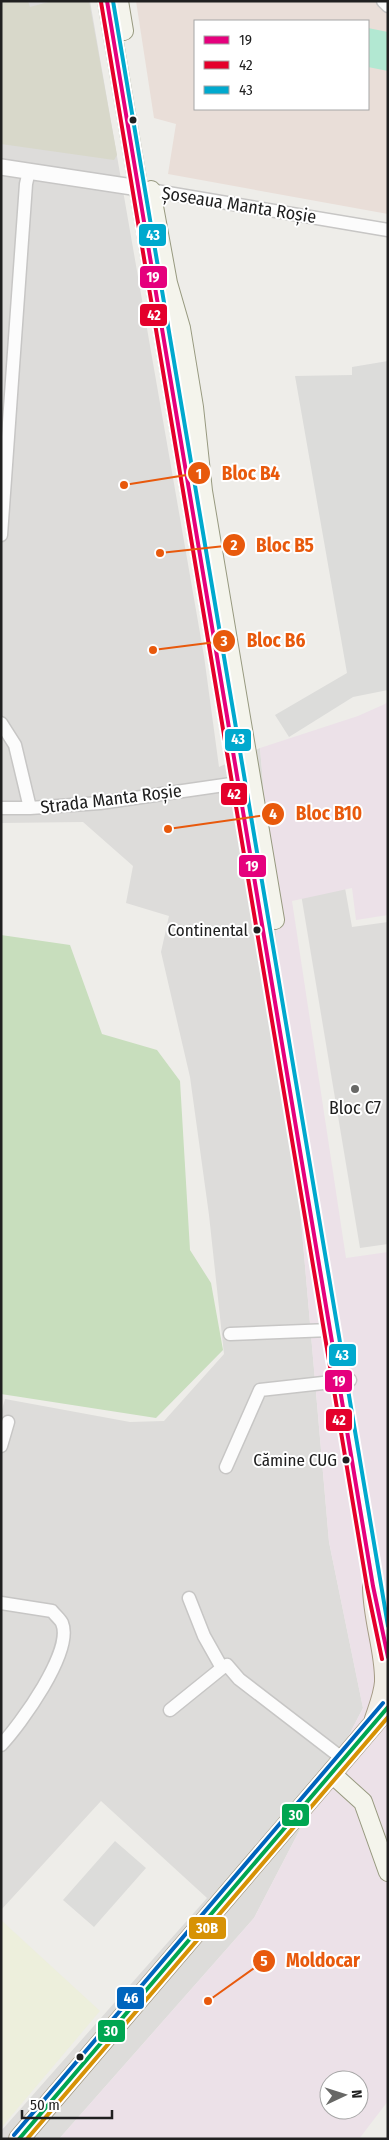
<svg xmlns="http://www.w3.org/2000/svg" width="389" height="2140" viewBox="0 0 389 2140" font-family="'Fira Sans Condensed',sans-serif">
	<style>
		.residential { fill: #dddcda }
		.industrial { fill: #ece1e8; fill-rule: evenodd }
		.religious { fill: #dcdcda }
		.military { fill: #e9ded8; fill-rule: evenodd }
		.construction { fill: #d8d8ca }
		.farmland { fill: #edefdc }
		.forest { fill: #c8debd }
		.pitch { fill: #b2e8d2 }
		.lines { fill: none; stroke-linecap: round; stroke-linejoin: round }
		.minor-casing { stroke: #c7c6c5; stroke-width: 15 }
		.tertiary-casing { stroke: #c7c6c5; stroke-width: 18 }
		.secondary-casing { stroke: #97997f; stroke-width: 20 }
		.primary-casing { stroke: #a59b85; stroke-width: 22 }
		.minor { stroke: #fcfcfc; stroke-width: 12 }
		.tertiary { stroke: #fcfcfc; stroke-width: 15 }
		.secondary { stroke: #f4f4ec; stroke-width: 18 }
		.primary { stroke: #f1ede6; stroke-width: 20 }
		.bus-1-casing { stroke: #fff; stroke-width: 8 }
		.bus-2-casing { stroke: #fff; stroke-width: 8 }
		.bus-3-casing { stroke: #fff; stroke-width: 8 }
		.bus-4-casing { stroke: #fff; stroke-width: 8 }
		.bus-5-casing { stroke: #fff; stroke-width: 8 }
		.bus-6-casing { stroke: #fff; stroke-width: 8 }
		.bus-1 { stroke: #e5007d; stroke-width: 4 }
		.bus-2 { stroke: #e4002b; stroke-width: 4 }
		.bus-3 { stroke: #00a9ce; stroke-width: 4 }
		.bus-4 { stroke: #00a651; stroke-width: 4 }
		.bus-5 { stroke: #d79205; stroke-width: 4 }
		.bus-6 { stroke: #0065bd; stroke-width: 4 }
		.bus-dot { fill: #202020; stroke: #fff; stroke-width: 2 }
		.poi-dot { fill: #686866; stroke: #fff; stroke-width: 2 }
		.labels { text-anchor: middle; stroke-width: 4; stroke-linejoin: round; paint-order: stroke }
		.bus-label { font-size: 17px; fill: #202020; stroke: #fff; text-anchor: end }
		.street-label { font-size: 18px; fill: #202020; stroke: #fff }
		.poi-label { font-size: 18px; fill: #202020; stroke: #fff }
		.leader { fill: none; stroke: #e8590c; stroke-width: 2 }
		.callout-dot { fill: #e8590c; stroke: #fff; stroke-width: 2 }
		.mark-label { font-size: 15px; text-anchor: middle; font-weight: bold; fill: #fff }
		.callout-label { font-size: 19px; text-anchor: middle; font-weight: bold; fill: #e8590c; stroke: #fff; stroke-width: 4; stroke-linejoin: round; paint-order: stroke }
		.line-badge { stroke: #fff; stroke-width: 2 }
		.badge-label { font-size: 14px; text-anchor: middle; font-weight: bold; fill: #fff }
	</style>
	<rect width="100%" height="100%" fill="#eeede9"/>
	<!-- residential -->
	<path class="residential" d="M1,1H90L204,656L219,767L260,748L329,1542L363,1708L254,1918L59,2139H1V2131L207,1898L101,1801L1,1910V1413L5,1399L130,1422L164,1421L224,1354L209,1215L190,1077L161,952L169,916L126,903L133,866L83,822L1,823Z
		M345,888L352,927L388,922V1244L360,1248L301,894Z"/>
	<!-- industrial -->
	<path class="industrial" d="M388,701V915L356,920L352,888L292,901L346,1258L388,1252V2101L359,2139H59L254,1918L363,1708L329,1542L260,748L358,716L385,704ZM329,2080H359V2110H329Z"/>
	<!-- religious -->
	<path class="religious" d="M388,361V690L353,697L289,737L275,715L347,673L295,376L352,375V367Z
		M115,1841L146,1868L94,1927L63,1900Z"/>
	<!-- military -->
	<path class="military" d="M136,1H374L388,14V214L168,174L176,124L154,118ZM195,21H368V109H195Z"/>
	<!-- construction -->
	<path class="construction" d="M1,1H28L30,7L52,1H89L117,155L114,160L1,144Z"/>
	<!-- farmland -->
	<path class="farmland" d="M1,1920L100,2011L1,2128Z"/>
	<!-- forest -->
	<path class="forest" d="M1,935L70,945L102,1034L157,1050L180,1081L190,1250L211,1283L223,1350L156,1418L1,1394Z"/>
	<!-- pitch -->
	<path class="pitch" d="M368,28L388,32V71L368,67Z"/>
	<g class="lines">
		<!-- minor casing -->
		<g class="minor-casing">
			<path id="minor" d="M383,1L388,6
				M144,189L388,230
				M1,535L26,184L29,171
				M1,723L15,745L30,808L100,803L245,782
				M1,808H30
				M230,1334L330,1330
				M1,1446L8,1422
				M226,1467L260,1390L350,1380
				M189,1598L204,1636L222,1668L227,1665L239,1679L343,1759
				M1,1603L52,1611C54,1614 60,1619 62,1623C74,1651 20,1725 1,1745
				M170,1710L222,1668"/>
		</g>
		<!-- tertiary casing -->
		<g class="tertiary-casing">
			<path id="tertiary" d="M1,167L139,188"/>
		</g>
		<!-- secondary casing -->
		<g class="secondary-casing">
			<path id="secondary" d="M107,1L376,1598
				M119,1L124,31
				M151,190L168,283L181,328L194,407L203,491L275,920
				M331,1773L363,1802L388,1872"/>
		</g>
		<!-- primary casing -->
		<g class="primary-casing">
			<path id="primary" d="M373,1586C373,1619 386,1652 385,1682C384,1695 379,1707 375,1719
				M19,2139L388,1707"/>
		</g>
		<!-- minor -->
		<use href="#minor" class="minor"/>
		<!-- tertiary -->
		<use href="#tertiary" class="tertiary"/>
		<!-- secondary -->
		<use href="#secondary" class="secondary"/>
		<!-- primary -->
		<use href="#primary" class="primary"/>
		<!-- bus-1 casing -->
		<g class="bus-1-casing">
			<path id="bus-1" d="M107,1L373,1586L388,1657"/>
		</g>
		<!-- bus-2 casing -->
		<g class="bus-2-casing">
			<path id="bus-2" d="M101,2L367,1587L382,1659"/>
		</g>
		<!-- bus-3 casing -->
		<g class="bus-3-casing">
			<path id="bus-3" d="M113,1L388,1626"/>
		</g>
		<!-- bus-4 casing -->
		<g class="bus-4-casing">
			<path id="bus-4" d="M19,2139L388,1707"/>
		</g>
		<!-- bus-5 casing -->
		<g class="bus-5-casing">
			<path id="bus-5" d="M27,2139L388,1717"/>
		</g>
		<!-- bus-6 casing -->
		<g class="bus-6-casing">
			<path id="bus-6" d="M14,2135L383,1703"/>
		</g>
		<!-- bus-1 -->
		<use href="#bus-1" class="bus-1"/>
		<!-- bus-2 -->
		<use href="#bus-2" class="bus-2"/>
		<!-- bus-3 -->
		<use href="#bus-3" class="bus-3"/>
		<!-- bus-4 -->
		<use href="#bus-4" class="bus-4"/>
		<!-- bus-5 -->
		<use href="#bus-5" class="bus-5"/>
		<!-- bus-6 -->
		<use href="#bus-6" class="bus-6"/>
	</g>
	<!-- markers -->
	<g class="bus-dot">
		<circle cx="133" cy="120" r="4.5"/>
		<circle cx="257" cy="930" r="4.5"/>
		<circle cx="346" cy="1460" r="4.5"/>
		<circle cx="80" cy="2057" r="4.5"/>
	</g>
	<circle class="poi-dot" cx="355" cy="1089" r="5"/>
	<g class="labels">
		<!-- bus labels -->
		<g class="bus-label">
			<text x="248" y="936">Continental</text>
			<text x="337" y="1466">Cămine CUG</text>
		</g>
		<!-- street labels -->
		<g class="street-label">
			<text transform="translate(239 205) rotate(9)" y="6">Șoseaua Manta Roșie</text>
			<text transform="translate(111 799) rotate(-7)" y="6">Strada Manta Roșie</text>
		</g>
		<!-- poi labels -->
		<g class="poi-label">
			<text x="355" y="1114">Bloc C7</text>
		</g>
	</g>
	<!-- callouts -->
	<path class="leader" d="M124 485L199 473M160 553L234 545M153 650L224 641M168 829L273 814M208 2001L264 1961"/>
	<g class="callout-dot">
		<circle cx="124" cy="485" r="5"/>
		<circle cx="160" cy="553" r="5"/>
		<circle cx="153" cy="650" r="5"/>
		<circle cx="168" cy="829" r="5"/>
		<circle cx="208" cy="2001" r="5"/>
		<circle cx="199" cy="473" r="12"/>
		<circle cx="234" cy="545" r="12"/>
		<circle cx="224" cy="641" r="12"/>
		<circle cx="273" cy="814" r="12"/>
		<circle cx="264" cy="1961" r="12"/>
	</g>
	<g class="mark-label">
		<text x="199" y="479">1</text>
		<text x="234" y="550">2</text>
		<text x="224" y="646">3</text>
		<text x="273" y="819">4</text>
		<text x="264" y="1966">5</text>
	</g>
	<g class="callout-label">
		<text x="251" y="480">Bloc B4</text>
		<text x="285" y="552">Bloc B5</text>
		<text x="276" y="647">Bloc B6</text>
		<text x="329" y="820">Bloc B10</text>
		<text x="323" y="1967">Moldocar</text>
	</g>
	<g class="line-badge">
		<rect x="138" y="223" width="29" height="24" rx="5" fill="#00a9ce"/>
		<rect x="139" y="265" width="29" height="24" rx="5" fill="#e5007d"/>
		<rect x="139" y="303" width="29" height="24" rx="5" fill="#e4002b"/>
		<rect x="224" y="728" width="28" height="24" rx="5" fill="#00a9ce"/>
		<rect x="220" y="782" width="28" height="24" rx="5" fill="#e4002b"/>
		<rect x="238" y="854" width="29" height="24" rx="5" fill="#e5007d"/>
		<rect x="328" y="1343" width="29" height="24" rx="5" fill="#00a9ce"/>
		<rect x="324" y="1369" width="29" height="24" rx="5" fill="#e5007d"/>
		<rect x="325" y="1408" width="28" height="24" rx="5" fill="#e4002b"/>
		<rect x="281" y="1803" width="29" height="24" rx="5" fill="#00a651"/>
		<rect x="188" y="1916" width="39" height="24" rx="5" fill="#d79205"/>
		<rect x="116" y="1986" width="29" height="24" rx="5" fill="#0065bd"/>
		<rect x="97" y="2019" width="29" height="24" rx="5" fill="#00a651"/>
	</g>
	<g class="badge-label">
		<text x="153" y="240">43</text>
		<text x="153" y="282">19</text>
		<text x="154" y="320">42</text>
		<text x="238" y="744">43</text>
		<text x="234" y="799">42</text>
		<text x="252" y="871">19</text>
		<text x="342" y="1360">43</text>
		<text x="339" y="1386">19</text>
		<text x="339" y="1425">42</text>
		<text x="296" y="1820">30</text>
		<text x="207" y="1933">30B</text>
		<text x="131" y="2003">46</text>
		<text x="111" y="2036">30</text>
	</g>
	<!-- border -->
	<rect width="389" height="2140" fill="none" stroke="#202020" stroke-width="5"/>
	<!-- legend -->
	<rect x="194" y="20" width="175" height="90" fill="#ffffff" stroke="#a6a6a6"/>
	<rect x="204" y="36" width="25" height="8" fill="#e5007d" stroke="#a6a6a6"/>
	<text x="239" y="45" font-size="15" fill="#202020">19</text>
	<rect x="204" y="61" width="25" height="8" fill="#e4002b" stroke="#a6a6a6"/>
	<text x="239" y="70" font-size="15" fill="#202020">42</text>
	<rect x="204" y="86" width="25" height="8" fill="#00a9ce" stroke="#a6a6a6"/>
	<text x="239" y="95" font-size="15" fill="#202020">43</text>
	<!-- north arrow -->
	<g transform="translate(344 2095) rotate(86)"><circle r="24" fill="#ffffff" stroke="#a6a6a6"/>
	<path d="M0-4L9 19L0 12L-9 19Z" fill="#686866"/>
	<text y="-8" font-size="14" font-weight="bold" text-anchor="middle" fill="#202020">N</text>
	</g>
	<!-- scale -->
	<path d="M22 2110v8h90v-8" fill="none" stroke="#202020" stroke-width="2.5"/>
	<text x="30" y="2110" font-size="15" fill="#202020" stroke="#ffffff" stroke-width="4" paint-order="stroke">50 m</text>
</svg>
